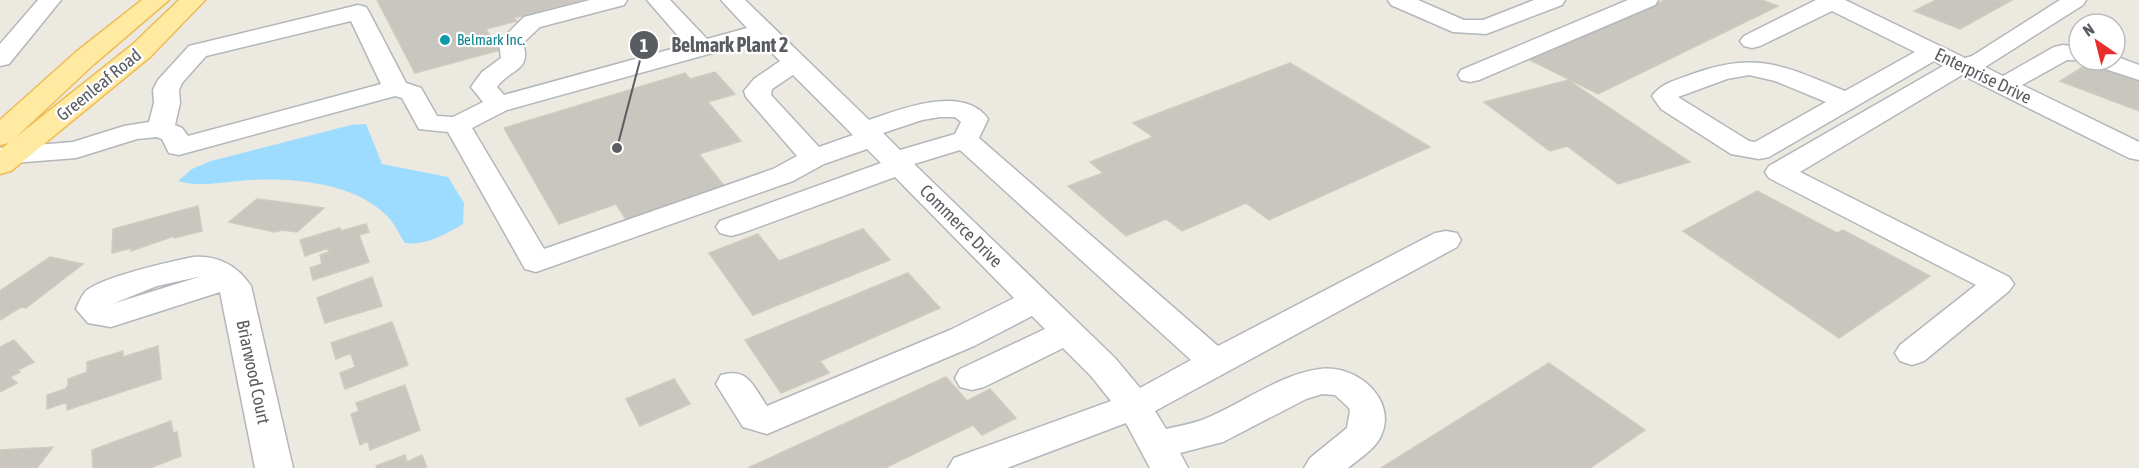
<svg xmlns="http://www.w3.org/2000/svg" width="2139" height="468" viewBox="0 0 2139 468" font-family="'Asap Condensed',sans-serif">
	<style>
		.water { fill: #9ddbff }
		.building { fill: #c9c5bf; stroke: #d0cabf; stroke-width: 1.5 }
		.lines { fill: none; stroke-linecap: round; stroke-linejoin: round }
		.minor-casing { stroke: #b3b7bb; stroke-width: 3 }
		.major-casing { stroke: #f0bb55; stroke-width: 3 }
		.minor { fill: #fff; fill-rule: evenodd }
		.major { fill: #ffeaa2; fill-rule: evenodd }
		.culture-dot { fill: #0f9aa8; stroke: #fff; stroke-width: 2 }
		.labels { text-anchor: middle; stroke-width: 4.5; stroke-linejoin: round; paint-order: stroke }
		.far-culture-label { font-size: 15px; fill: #0d838f; stroke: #fff; text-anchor: start }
		.street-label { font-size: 18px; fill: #595d61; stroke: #fff }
		.leader { fill: none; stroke: #595d61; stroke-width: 2 }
		.callout-dot { fill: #595d61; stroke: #fff; stroke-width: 2 }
		.mark-label { font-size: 18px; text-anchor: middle; font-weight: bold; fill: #fff }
		.callout-label { font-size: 20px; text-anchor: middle; font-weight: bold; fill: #595d61; stroke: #fff; stroke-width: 4.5; stroke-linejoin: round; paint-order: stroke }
	</style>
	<rect width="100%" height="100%" fill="#ece9e0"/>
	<!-- water -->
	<path class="water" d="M366,124L382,164L448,177L464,203L463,224C446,234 425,246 405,243C399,234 393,220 384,213C351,183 294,178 252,180C226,181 202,188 178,181L192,169L211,161L351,125Z"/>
	<!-- building -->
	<path class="building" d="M377,0H583L514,18L517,21L486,29L500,50L415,73Z
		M1665,0H1762L1778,6L1598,94L1530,60Z
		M1936,0H2012L1960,29L1914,11Z
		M1290,63L1430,147L1269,220L1246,203L1182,231L1166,219L1126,236L1068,186L1103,173L1090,162L1153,137L1133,123Z
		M2089,63L2139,82V111L2060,81Z
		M715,72L735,94L708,102L741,141L699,154L725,187L627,221L616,204L559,224L504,128L685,73L690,79Z
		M1568,80L1690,162L1618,184L1567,146L1550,151L1484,102Z
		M1757,191L1837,233L1843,230L1930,276L1839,338L1683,231Z
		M257,199L281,202L324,208L297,232L282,230L275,232L229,222Z
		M198,206L202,231L174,238V236L131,251V248L112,253L113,229Z
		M366,224L369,232L359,235L369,262L313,280L310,268L322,264L320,255L329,252L328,248L305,256L300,240L340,228L341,231Z
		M863,229L890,260L753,315L709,253L758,234L779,261Z
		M50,257L83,264L26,308L21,307L0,320V291Z
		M908,273L940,308L820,361L829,373L781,393L745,340Z
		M372,277L382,306L325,323L317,298Z
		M392,322L408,365L345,389L340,373L355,367L351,353L336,359L331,343Z
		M14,340L34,362L18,370L20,372L10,377L17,383L0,392V347Z
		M158,346L161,379L67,410V402L47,409V395L65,389L68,386V379L87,372V362L123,351V357Z
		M1549,363L1645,430L1590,468H1381Z
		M946,377L967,401L990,389L1016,418L982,435L973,425L885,468H748Z
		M674,379L690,404L640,426L626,399Z
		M405,385L420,430L370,450L368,441L360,445L351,414L359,411L356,403Z
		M171,421L173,433L177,432L181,456L150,468H93L92,450Z
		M53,447L37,468H0V450Z
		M405,455L407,462L422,455L427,468H377L376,466Z"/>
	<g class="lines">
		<!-- minor casing -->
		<g class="minor-casing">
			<path id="minor" d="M38,0H61L9,64L0,66V44Z
				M590,0H627L624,5L540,27L523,43C532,72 510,68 497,87L504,95L686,45L647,0H670L707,39L747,28L721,0H745L869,120C901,109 964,84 988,119L979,138L1218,346L1435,233L1446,231L1457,233L1461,240L1457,247L1155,411L1166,429C1178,426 1191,424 1202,420C1241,405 1277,375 1320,369C1356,364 1398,399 1381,436C1375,449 1359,459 1348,468H1304L1310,458L1347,428L1350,410L1348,407L1335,395L1322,394L1306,399L1223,442L1180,453L1188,468H1150L1126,423L1007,468H948L954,458L1111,401L1091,376L1063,348L984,387L972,390L960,387L955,378L960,369L1045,329L1032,316L974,346L767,434L743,427L716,384L721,375C748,367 753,386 767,406L950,330L1014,298L895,177L742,233L731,236L720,233L716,227L720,221L881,163L867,149L824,164L793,181L536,272L525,269L521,262L448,132L419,129L402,98L395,96L179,155L169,153L162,139L157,137L137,139L76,158L0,164V148L73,142L124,126L149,122L154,103L153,90L158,80L189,46L358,5L366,7L369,12L406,83L421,88L437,116L453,117L483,102L471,87L482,72L501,58L499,42L524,17ZM351,21L381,84L188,136L182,128L175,125L180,103L179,90L182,83L206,56ZM759,40L780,61L754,79L744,91L746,97L797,156L773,169L544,249L472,128L507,110ZM793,75L853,135L819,147L771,95L772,89ZM940,117H955L961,122L955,134L900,150L883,133L922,120ZM960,150L1191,360L1140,388L1115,358L914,164Z
				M1388,0H1418L1464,20H1483L1534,0H1565L1562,5L1486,34L1453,32L1391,5Z
				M1628,0H1658L1655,5L1479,80L1470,82L1461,80L1458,75L1461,70Z
				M1816,0H1845L1965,58L1972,56L2060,0H2086L2083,5L1985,67L2003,76L2054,47L2063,45L2079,47V60H2084H2067L2022,85L2139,142V160L2129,158L1962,75L1800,172L2009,277L2014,284L2009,291L1924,361L1912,365L1900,361L1895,353L1900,345L1976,285L1769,178L1765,172L1769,166L1943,66L1934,61L1769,157L1759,159L1731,154L1661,109L1652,96C1661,84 1673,81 1687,76C1755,50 1782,65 1845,91L1915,52L1832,11L1760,46L1752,48L1744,46L1740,41L1744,36ZM1749,75L1775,81L1826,102L1755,142L1749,141L1678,97L1727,79Z
				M2115,56L2139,65V80L2093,65L2090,60H2115Z
				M193,257C218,255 238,266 251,286L293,468H255L220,292L111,327L88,323L76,309C78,304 81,297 85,292C100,277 170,262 193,257ZM202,276L112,304L157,286Z"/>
		</g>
		<!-- major casing -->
		<g class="major-casing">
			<path id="major" d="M142,0H169L94,64L15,138L132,45L179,0H205L150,57L11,171L0,174V150L9,143L0,145V120L76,52Z"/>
		</g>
		<!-- minor -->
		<use href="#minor" class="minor"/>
		<!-- major -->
		<use href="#major" class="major"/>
	</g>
	<!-- markers -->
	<circle class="culture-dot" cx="445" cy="40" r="6"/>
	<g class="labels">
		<!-- far-culture labels -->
		<g class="far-culture-label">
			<text x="457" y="45">Belmark Inc.</text>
		</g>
		<!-- street labels -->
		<g class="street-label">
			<text transform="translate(1983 76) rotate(26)" y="6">Enterprise Drive</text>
			<text transform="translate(99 85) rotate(-39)" y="6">Greenleaf Road</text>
			<text transform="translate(961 226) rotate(45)" y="6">Commerce Drive</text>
			<text transform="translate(253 372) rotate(78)" y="6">Briarwood Court</text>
		</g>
	</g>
	<!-- callouts -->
	<path class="leader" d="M617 148L644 45"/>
	<g class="callout-dot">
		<circle cx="617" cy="148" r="6"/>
		<circle cx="644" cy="45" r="15"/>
	</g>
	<g class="mark-label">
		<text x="644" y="52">1</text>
	</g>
	<g class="callout-label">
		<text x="730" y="52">Belmark Plant 2</text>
	</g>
	<!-- north arrow -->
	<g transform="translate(2097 42) rotate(325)"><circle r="28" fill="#ffffff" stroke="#bdbec0" stroke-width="1.5"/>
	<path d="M0-4.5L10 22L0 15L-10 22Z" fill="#e82d2a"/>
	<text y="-9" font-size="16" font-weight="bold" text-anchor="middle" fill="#595d61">N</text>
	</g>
</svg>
